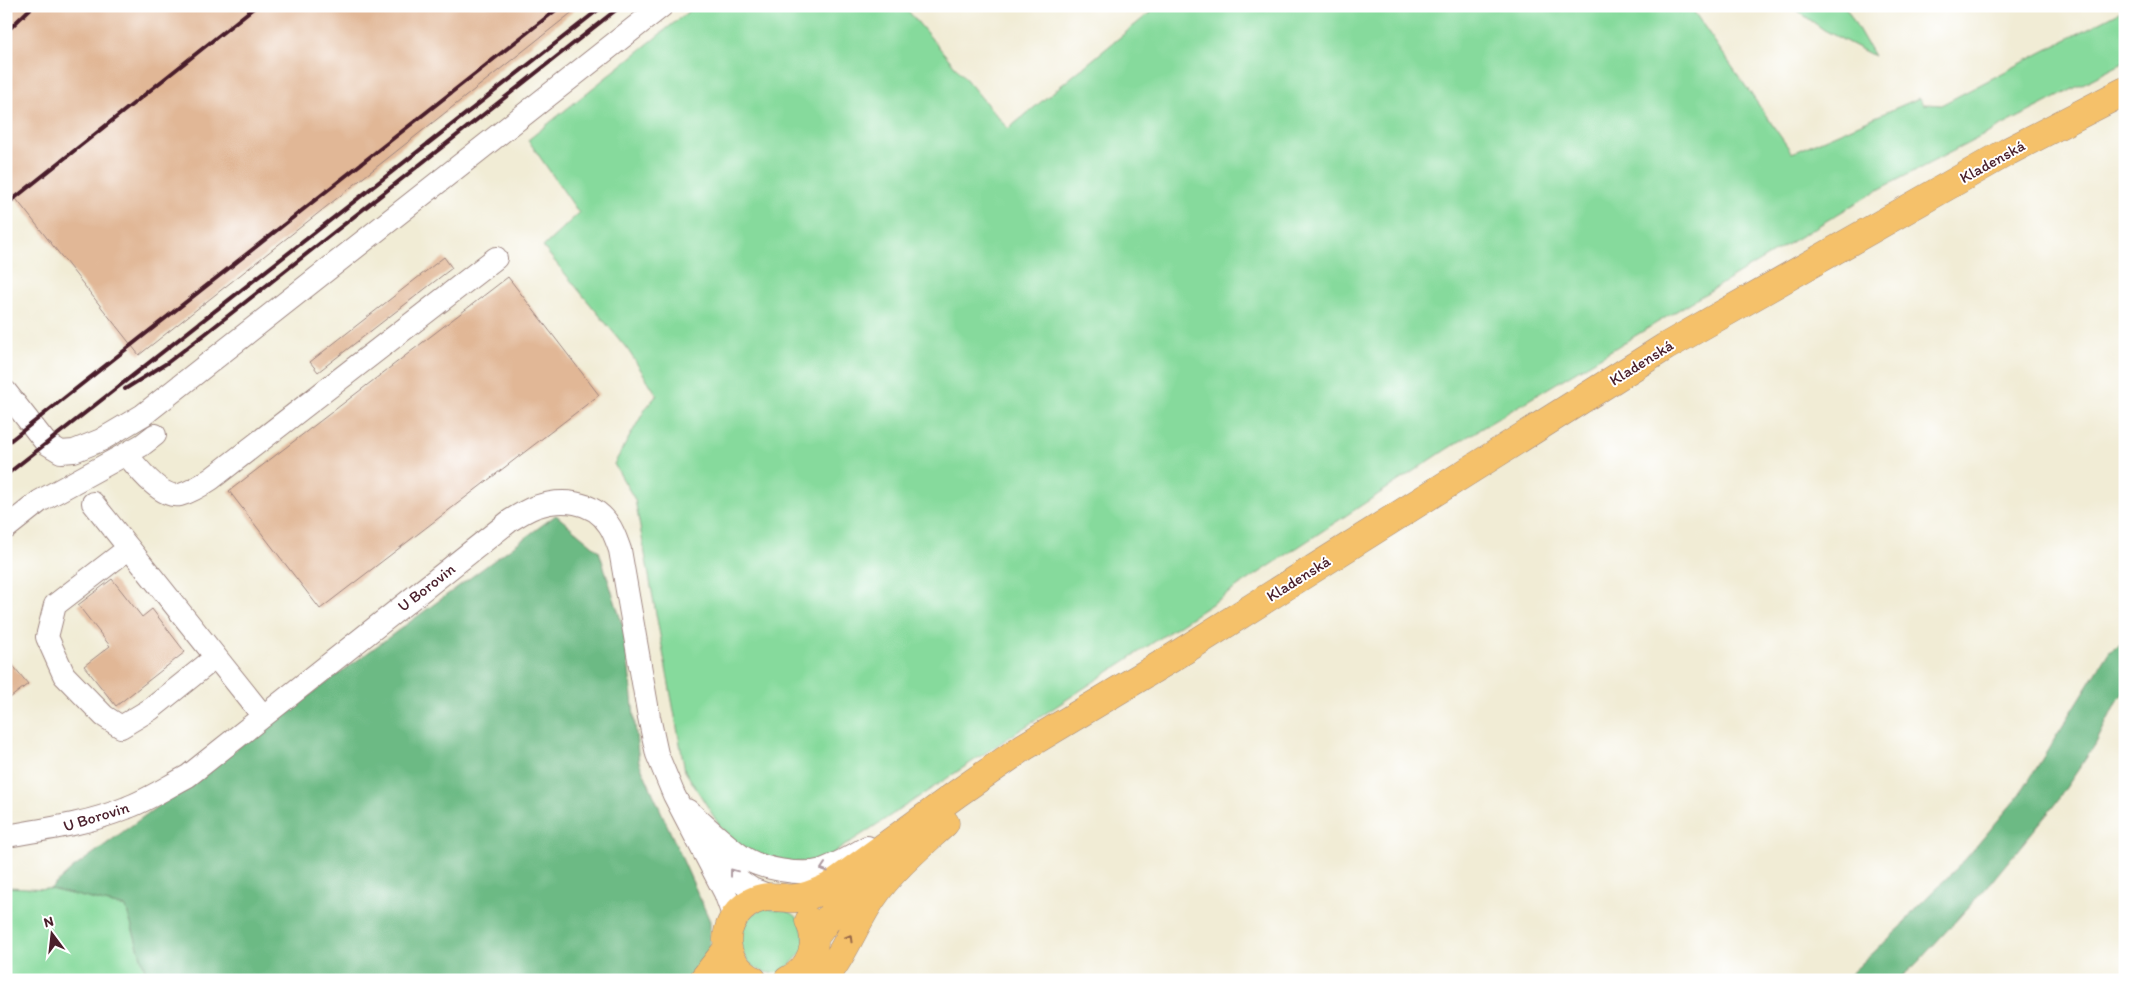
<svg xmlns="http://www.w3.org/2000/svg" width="2131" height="986" viewBox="0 0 2131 986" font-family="Itim,sans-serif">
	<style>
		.green { fill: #86da9c; stroke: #687c64 }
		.forest { fill: #6cba84; stroke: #5b6c58 }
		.building { fill: #e1b796 }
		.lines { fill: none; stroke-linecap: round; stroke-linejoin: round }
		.minor-casing { stroke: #9e8680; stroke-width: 24 }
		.major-casing { stroke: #9e8680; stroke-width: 29 }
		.minor { stroke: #fff; stroke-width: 22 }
		.major { stroke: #f5c16b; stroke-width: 28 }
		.rail { stroke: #4a1f2b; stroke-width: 4 }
		.oneway { stroke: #ae9aa0 }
		.oneway2 { stroke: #976848 }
		.labels { text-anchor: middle; stroke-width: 4; stroke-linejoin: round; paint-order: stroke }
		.street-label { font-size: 16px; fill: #4a1f2b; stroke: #fff }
	</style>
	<rect width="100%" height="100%" fill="#fff"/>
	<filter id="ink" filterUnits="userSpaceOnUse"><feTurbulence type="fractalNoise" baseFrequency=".02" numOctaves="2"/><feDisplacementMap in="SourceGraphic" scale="10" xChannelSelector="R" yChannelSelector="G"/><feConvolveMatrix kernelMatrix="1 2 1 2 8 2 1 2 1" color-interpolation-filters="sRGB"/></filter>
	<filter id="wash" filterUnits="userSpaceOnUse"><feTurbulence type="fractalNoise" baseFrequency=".0096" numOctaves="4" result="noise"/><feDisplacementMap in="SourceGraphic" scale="20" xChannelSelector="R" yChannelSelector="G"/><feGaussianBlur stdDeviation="1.12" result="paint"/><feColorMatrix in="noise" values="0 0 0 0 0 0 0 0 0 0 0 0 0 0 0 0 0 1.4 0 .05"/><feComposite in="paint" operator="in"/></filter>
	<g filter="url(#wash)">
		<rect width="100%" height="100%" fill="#f1ecd5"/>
		<!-- green -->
		<path class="green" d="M695,6H904L1008,129L1158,6H1690L1792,153L1919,98L1923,104L1941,105L2125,9V62L1876,191L1447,449L820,862H784L741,848L721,828L685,771L635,500L614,464L646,408L657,395L628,350L543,247L579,213L528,140Z
			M1791,6H1845L1874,56L1824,30Z
			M6,887L50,889L126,907L148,980H20L6,977Z
			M764,908C799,912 800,912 806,948L783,972C775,973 767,974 759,970C740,961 733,932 750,917C754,913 759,911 764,908Z"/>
		<!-- forest -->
		<path class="forest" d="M556,515L599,551L625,633L639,762L710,921V958L687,980H148L126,907L50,889L72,869Z
			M2125,642V693L2117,701L2095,745L2053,807L1987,887L1916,964L1898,980H1844L1902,926L1917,907L1963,862L2021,793L2110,650Z"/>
		<g id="blocks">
			<!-- building -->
			<path class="building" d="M6,6H580L139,355L6,186Z
				M444,257L452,268L318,372L310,362Z
				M508,277L599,395L320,609L229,491Z
				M112,579L142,617L152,609L185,652L116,706L84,666L110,646L78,605Z
				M6,657L28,684L6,701Z"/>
		</g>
	</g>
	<g filter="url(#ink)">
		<use href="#blocks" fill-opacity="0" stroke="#9e8680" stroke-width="1"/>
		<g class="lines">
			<!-- minor casing -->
			<g class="minor-casing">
				<path id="minor" d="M6,392L46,443L61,452L74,451L101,440L143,415L662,6
					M126,454C137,467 161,499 180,495C191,492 202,485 211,479L496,258
					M93,503L263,716
					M6,528L40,501L142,445L155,435
					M129,548L55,605L47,637L64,675L104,716L121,727L151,709L216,657
					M687,810C705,825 723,843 743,857C761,869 801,876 822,870C838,864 852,856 867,847
					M6,836C47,829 87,824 126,808C148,800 167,787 188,776L511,520C519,515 527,510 535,507C561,498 593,500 609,525C614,532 617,542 620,550L649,717L657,754L674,795L725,893L734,918
					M711,843L739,880L752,889L773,897"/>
			</g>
			<!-- major casing -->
			<g class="major-casing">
				<path id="major" d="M814,938C830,914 847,895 871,877
					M703,980L728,948
					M753,980C738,971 727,958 727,940C728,916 749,896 773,897C781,897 788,899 796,898C808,897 818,892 829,887L958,793L1024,747L1172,658L1665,347L2009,151L2125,91
					M788,980C810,970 821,943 809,921
					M823,980C844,955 855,923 873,897C892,869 920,846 945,823"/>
			</g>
			<!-- minor -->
			<use href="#minor" class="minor"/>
			<!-- major -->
			<use href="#major" class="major"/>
			<!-- rail -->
			<path class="rail" d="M6,32L33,6
				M6,205L256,6
				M125,389L167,363L205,334L621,6
				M6,444L561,6
				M6,475L603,6"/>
		</g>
		<!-- one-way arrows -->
		<defs><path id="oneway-chevron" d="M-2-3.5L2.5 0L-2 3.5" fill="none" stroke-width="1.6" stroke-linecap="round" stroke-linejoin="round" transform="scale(1.25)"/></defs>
		<g class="oneway">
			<use href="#oneway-chevron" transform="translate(824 868) rotate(162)"/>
			<use href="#oneway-chevron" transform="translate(733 872) rotate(-127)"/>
		</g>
		<use class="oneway2" href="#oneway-chevron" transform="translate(849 938) rotate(-60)"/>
	</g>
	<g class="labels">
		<!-- street labels -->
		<g class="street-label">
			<text transform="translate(1992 161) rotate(-29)" y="6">Kladenská</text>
			<text transform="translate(1641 362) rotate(-32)" y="6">Kladenská</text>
			<text transform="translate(1298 578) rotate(-32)" y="6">Kladenská</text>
			<text transform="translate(426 587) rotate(-38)" y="6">U Borovin</text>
			<text transform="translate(96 816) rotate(-17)" y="6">U Borovin</text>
		</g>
	</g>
	<!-- margin -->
	<rect width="2131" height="986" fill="none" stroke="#fff" stroke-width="25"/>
	<!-- north arrow -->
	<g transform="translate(52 934) rotate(345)" stroke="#ffffff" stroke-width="4" paint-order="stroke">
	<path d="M0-4L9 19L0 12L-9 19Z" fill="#4a1f2b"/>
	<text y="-8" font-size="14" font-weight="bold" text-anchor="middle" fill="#4a1f2b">N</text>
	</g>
</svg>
